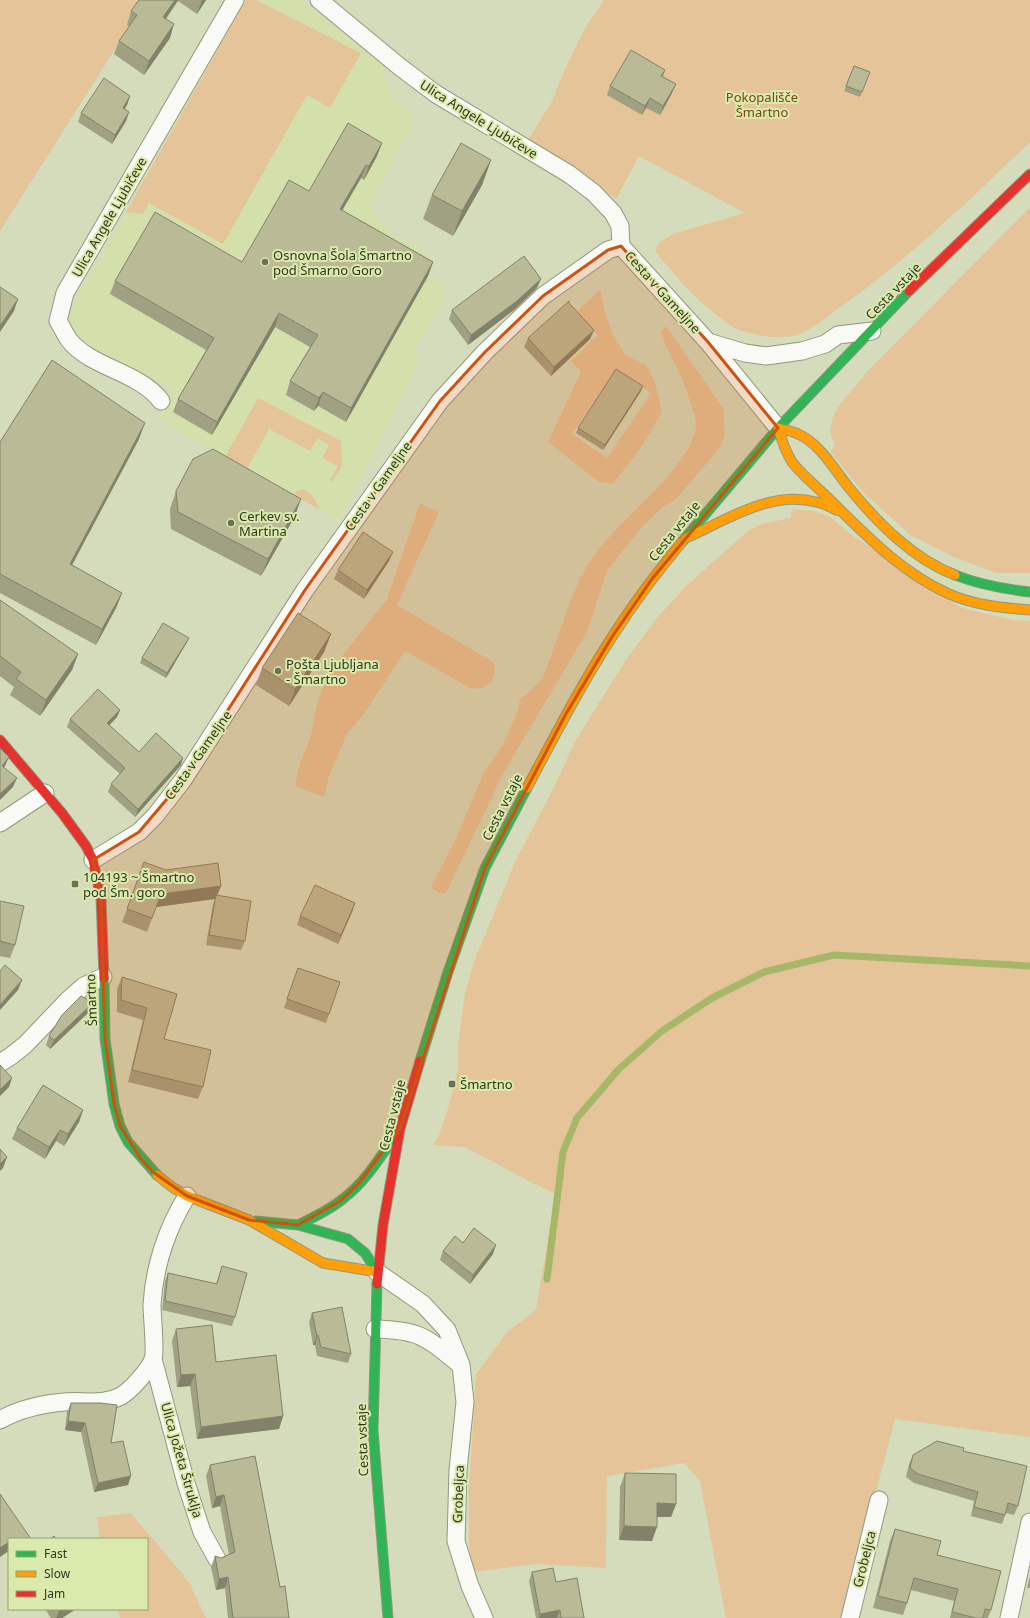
<svg xmlns="http://www.w3.org/2000/svg" width="1030" height="1618" viewBox="0 0 1030 1618" font-family="'Noto Sans',sans-serif">
	<style>
		.built { fill: #d3e0ac }
		.green { fill: #e4c498; fill-rule: evenodd }
		.lines { fill: none; stroke-linecap: round; stroke-linejoin: round }
		.stream { stroke: #a6b768; stroke-width: 7 }
		.street-casing { stroke: #92987e; stroke-width: 19 }
		.fast-casing { stroke: #92987e; stroke-width: 11 }
		.slow-casing { stroke: #92987e; stroke-width: 11 }
		.jam-casing { stroke: #92987e; stroke-width: 11 }
		.street { stroke: #f9faf5; stroke-width: 17 }
		.fast { stroke: #30b455; stroke-width: 9 }
		.slow { stroke: #ff9f0a; stroke-width: 9 }
		.jam { stroke: #e5322d; stroke-width: 9 }
		.wall { fill: #a0a082 }
		.shaded-wall { fill: #82826a }
		.building { fill: #baba97; stroke: #82826a }
		.marked { fill: #cd540f; fill-opacity: 0.2; stroke: #cd540f; stroke-width: 3; stroke-linejoin: round }
		.poi-dot { fill: #6a7156; stroke: #daeaad; stroke-width: 1.5 }
		.labels { text-anchor: middle; stroke-width: 4; stroke-linejoin: round; paint-order: stroke }
		.park-label { font-size: 13px; fill: #7c4816; stroke: #daeaad }
		.street-label { font-size: 13px; fill: #31371f; stroke: #daeaad }
		.poi-label { font-size: 13px; fill: #31371f; stroke: #daeaad; text-anchor: start }
	</style>
	<rect width="100%" height="100%" fill="#d4dcbb"/>
	<!-- built -->
	<path class="built" d="M246,0H302L382,65L394,100L416,118L370,206L372,212L389,230L429,255L433,259L434,264L428,276L444,286L443,289L449,292L414,352L421,358L340,520L159,420L172,383H157L81,339L73,330L70,316L71,309Z"/>
	<!-- green -->
	<path class="green" d="M0,0H146L0,231Z
		M246,0H256L361,53L330,108L307,95L223,244L149,203L143,214L126,212Z
		M604,0H1030V142C972,198 915,253 850,300C835,310 818,326 802,333C784,341 755,336 737,329C731,327 726,322 722,319C696,300 676,277 656,252C656,242 665,240 673,234L745,213L639,156L616,199L586,176L528,140L551,103L565,69L584,30Z
		M1030,207V573H996L954,557L910,535L861,490L830,451L835,446L830,431L833,417L840,404L869,370Z
		M600,289L604,309L612,333L625,355L646,365L655,382L662,412L642,446L613,484L599,482L548,442L581,372L571,361L598,335L576,313ZM617,370L651,393L607,458L572,434Z
		M666,326L723,408L725,436L718,450L676,499L664,506L641,528L607,571L587,632L504,772L446,893H439L431,887L457,836L484,772L502,746L517,713L520,699C527,694 534,688 540,681C546,673 549,660 553,650C565,618 574,582 595,554C618,521 695,463 696,425C696,419 693,410 691,404C688,396 686,387 682,379C675,362 666,350 661,332Z
		M258,398L341,441L342,465L332,482L330,480L338,466L322,458L329,445L317,438L310,451L269,429L247,469L225,457Z
		M303,489C311,492 317,501 319,509L294,495L297,491Z
		M420,503L439,512L397,605L493,662L495,669L492,682L481,689L470,688L405,651L364,714L347,734L329,776L324,797L295,786L299,767L311,735L317,704L325,681L339,660L387,599Z
		M792,509L814,511L832,518L850,534L961,608L1013,620L1030,621V1437L895,1419L843,1618H726L700,1481L684,1463L607,1476L606,1568L536,1564L473,1572L469,1543V1491L476,1374L508,1331L536,1310L556,1194L523,1178L465,1147L433,1145L439,1135L448,1109L458,1069V1045L465,993L474,962L515,862L552,791L577,738L626,660L656,619L684,588L749,530L761,524L791,518Z
		M131,1513L189,1582L206,1618H120L118,1609H147V1539H100L97,1517Z"/>
	<g class="lines">
		<!-- stream -->
		<path class="stream" d="M547,1279L563,1152L577,1118L619,1069L662,1031L712,998L764,972L834,955L1030,966"/>
		<!-- street casing -->
		<g class="street-casing">
			<path id="street" d="M319,0L400,67L436,94L569,174L594,193L613,213L620,226L621,246
				M621,246L708,342L778,428
				M708,342L745,353L766,356L802,351L825,344L838,335L872,331
				M161,401C140,372 91,368 69,340C65,334 62,327 58,321L65,293L235,0
				M0,823L45,793
				M93,860L139,832L155,816L183,780L305,590L440,401L485,352L543,296L608,250L621,246
				M0,1063L11,1056L25,1045L68,1000L84,986L103,977
				M377,1272L423,1304L447,1330L461,1365L465,1402L458,1470L456,1541L470,1586L484,1618
				M375,1329C420,1330 426,1337 459,1364
				M153,1359L186,1483L202,1532L217,1559
				M0,1420C19,1409 42,1404 64,1402C84,1400 102,1406 121,1396C131,1390 148,1371 153,1360C156,1352 152,1316 152,1305C154,1267 167,1228 187,1196
				M850,1618L879,1500
				M1009,1618L1030,1522"/>
		</g>
		<!-- fast casing -->
		<g class="fast-casing">
			<path id="fast" d="M682,542L778,428L909,291
				M955,575C980,585 1004,589 1030,592
				M104,978L105,1039L114,1104L120,1126L128,1142L157,1175
				M420,1061L448,972L485,868L527,788
				M256,1221L298,1225L348,1239L365,1253L377,1272
				M298,1225C314,1217 330,1210 344,1198C366,1181 381,1156 397,1133
				M377,1284L373,1430L388,1618"/>
		</g>
		<!-- slow casing -->
		<g class="slow-casing">
			<path id="slow" d="M778,428C782,440 785,451 792,462C802,475 815,485 826,496C863,532 899,571 947,593C973,605 1002,608 1030,610
				M778,428C785,430 792,431 798,434C821,444 835,471 850,489C878,523 913,559 955,575
				M686,538C727,520 770,490 816,502C823,503 830,507 836,510
				M527,788C554,737 581,685 612,637C633,604 657,572 682,542
				M157,1175L172,1187L187,1196L249,1220L323,1263L377,1272"/>
		</g>
		<!-- jam casing -->
		<g class="jam-casing">
			<path id="jam" d="M909,291L1030,174
				M0,740L62,813L86,846L93,860L101,898L104,978
				M377,1284L383,1225L400,1129L420,1061"/>
		</g>
		<!-- street -->
		<use href="#street" class="street"/>
		<!-- fast -->
		<use href="#fast" class="fast"/>
		<!-- slow -->
		<use href="#slow" class="slow"/>
		<!-- jam -->
		<use href="#jam" class="jam"/>
	</g>
	<!-- wall -->
	<path class="wall" d="M139,0H206L197,14L178,1L166,19L170,38L144,75L114,54L119,41L129,26L127,25L131,11Z
		M854,66L870,72L860,97L844,91Z
		M665,70L663,77L672,93L660,115L646,108L642,115L607,95L610,86Z
		M130,96L127,105L125,109L129,112L126,121L112,144L78,122L81,113Z
		M382,143L377,156L364,180L361,178L342,210L433,262L428,276L346,422L318,406L314,411L286,395L290,381L310,347L275,327L212,435L173,412L178,399L206,350L110,294L115,281L242,262L309,191Z
		M491,160L482,185L453,236L423,219L432,195Z
		M537,288L514,310L468,345L449,319L452,310Z
		M569,303L590,339L551,376L524,347L528,338Z
		M641,391L603,450L576,433L578,428Z
		M139,439L72,565L122,593L116,608L96,645L0,593V442Z
		M176,491L295,516L261,576L171,529L170,509Z
		M389,561L364,599L334,579L338,570Z
		M0,600L78,654L72,670L40,716L10,695L14,687L0,676Z
		M331,634L324,652L289,706L256,685L262,668Z
		M187,642L166,678L140,663L142,658Z
		M120,710L117,717L109,725L139,752L181,765L135,817L108,792L111,784L120,774L67,727L70,719Z
		M217,895L245,941L241,950L206,945L213,904L215,899L156,907L147,932L122,922L127,909Z
		M0,901L15,945L10,958L0,956Z
		M355,903L352,912L338,944L297,925L300,916Z
		M298,968L340,982L326,1023L284,1008Z
		M122,977L177,994L164,1039L203,1087L198,1099L128,1082L143,1020L117,1012V989Z
		M93,1003L89,1012L50,1049L46,1045L49,1036Z
		M83,1110L79,1122L64,1146L56,1141L45,1159L12,1139L17,1128Z
		M463,1243L493,1254L470,1284L440,1260L443,1251Z
		M222,1266L235,1317L232,1326L162,1310L165,1281L168,1273L216,1284Z
		M312,1313L351,1354L348,1363L317,1356L315,1345H313L309,1322Z
		M176,1329L283,1416L279,1429L197,1439L190,1386L177,1387L172,1341Z
		M71,1403L111,1443L128,1485L94,1492L81,1432L65,1430L67,1412Z
		M963,1451L1018,1506L1014,1515L1006,1513L1002,1524L971,1516L974,1501L914,1483L906,1477L909,1464L913,1455Z
		M210,1465L280,1587L289,1618H228L225,1588L216,1590L211,1567L215,1556L221,1558L229,1555L220,1506L212,1508L206,1476Z
		M625,1473L676,1504L671,1517H657L652,1541L619,1540L620,1487Z
		M0,1494L9,1539V1554L7,1552L0,1557Z
		M895,1529L937,1555L991,1610L988,1618H950L954,1601L911,1590L907,1603L903,1615L873,1608L890,1541Z
		M532,1572L556,1582L584,1618H536L529,1581Z
		M1030,1576V1588H1027Z
		M45,1609H76L62,1618H51Z"/>
	<!-- shaded-wall -->
	<path class="shaded-wall" d="M175,0H178L158,30L163,17Z
		M202,0H206L197,14Z
		M174,24L170,38L144,75L149,61Z
		M676,84L672,93L660,115L663,106Z
		M130,96L127,105L119,117L123,108Z
		M650,98L646,108L642,115L645,106Z
		M129,112L126,121L112,144L115,135Z
		M382,143L377,156L364,180L369,166Z
		M491,160L482,185L453,236L462,211Z
		M366,165L361,178L335,223L340,209Z
		M433,262L428,276L346,422L351,408Z
		M541,279L537,288L514,310L468,345L471,335Z
		M18,299L14,311L0,332V326Z
		M279,313L275,327L212,435L217,422Z
		M594,330L590,339L551,376L554,367Z
		M643,386L641,391L603,450L605,445Z
		M323,392L318,406L314,411L319,398Z
		M145,423L139,439L64,580L70,564Z
		M301,499L295,516L261,576L268,559Z
		M393,552L389,561L364,599L367,590Z
		M122,593L116,608L96,645L102,629Z
		M331,634L324,652L289,706L295,689Z
		M189,638L187,642L166,678L167,673Z
		M78,654L72,670L40,716L46,700Z
		M120,710L117,717L104,731L107,723Z
		M9,757L5,766L0,773L2,766Z
		M183,758L181,765L135,817L138,809Z
		M17,778L13,787L0,800V794Z
		M221,886L216,899V895L215,899L156,907L147,932L161,894Z
		M355,903L352,912L338,944L341,935Z
		M22,980L18,990L0,1010V1005Z
		M93,1003L89,1012L50,1049L54,1040Z
		M12,1078L9,1087L0,1096V1090Z
		M83,1110L79,1122L64,1146L68,1134Z
		M60,1130L56,1141L45,1159L49,1147Z
		M7,1157L3,1168L0,1171V1164Z
		M496,1245L493,1254L470,1284L473,1275Z
		M318,1335L315,1345H313L317,1336Z
		M195,1374L190,1386L177,1387L181,1375Z
		M283,1416L279,1429L197,1439L201,1427Z
		M68,1421L85,1423L81,1432L65,1430Z
		M131,1476L128,1485L94,1492L98,1483Z
		M224,1495L220,1506L212,1508L216,1497Z
		M657,1503L676,1504L671,1517H652Z
		M624,1526L657,1527L652,1541L619,1540Z
		M9,1542V1547L7,1552L0,1557V1548Z
		M228,1577L225,1588L216,1590L219,1579Z
		M62,1609H76L62,1618H56L59,1611Z
		M560,1610L557,1618H539L540,1614Z"/>
	<!-- building -->
	<path class="building" d="M139,0H175L163,17L174,24L149,61L119,41L137,15L131,11Z
		M631,50L665,70L661,76L676,84L663,106L650,98L645,106L610,86Z
		M854,66L870,72L862,92L846,86Z
		M104,78L130,96L123,108L129,112L115,135L81,113Z
		M348,123L382,143L369,166L366,165L340,209L433,262L351,408L323,392L319,398L290,381L318,335L279,313L217,422L178,399L214,338L115,281L155,212L242,262L289,180L309,191Z
		M461,143L491,160L462,211L432,195Z
		M524,256L541,279L517,301L471,335L452,310Z
		M0,287L18,299L0,326Z
		M569,301V303L594,330L554,367L528,338Z
		M52,360L145,423L70,564L122,593L102,629L0,574V442Z
		M616,369L643,386L605,445L578,428Z
		M213,449L301,499L268,559L178,512L176,491L193,459Z
		M363,532L393,552L367,590L338,570Z
		M0,600L78,654L46,700L16,679L21,672L0,656Z
		M298,613L331,634L295,689L262,668Z
		M163,623L189,638L167,673L142,658Z
		M98,689L120,710L107,723L139,752L156,733L183,758L138,809L111,784L125,768L70,719Z
		M0,748L9,757L2,766L17,778L0,794Z
		M144,862L166,870L218,863L221,886L161,894L152,918L127,909Z
		M315,885L355,903L341,935L300,916Z
		M216,895L251,901L245,941L209,935Z
		M0,901L24,906L15,945L0,941Z
		M5,965L22,980L0,1005V971Z
		M298,968L340,982L329,1014L287,999Z
		M122,977L177,994L164,1039L211,1050L203,1087L132,1070L147,1008L121,1000Z
		M81,996L93,1003L54,1040L49,1036L62,1015Z
		M0,1065L12,1078L0,1090Z
		M43,1085L83,1110L68,1134L60,1130L49,1147L17,1128Z
		M0,1149L7,1157L0,1164Z
		M474,1228L496,1245L473,1275L443,1251L455,1236L463,1243Z
		M222,1266L247,1273L235,1317L165,1301L168,1273L217,1284Z
		M342,1307L351,1354L321,1347L318,1335L317,1336L312,1313Z
		M212,1325L216,1362L276,1355L283,1416L201,1427L195,1374L181,1375L176,1329Z
		M71,1403H100L117,1405L111,1443L123,1441L131,1476L98,1483L85,1423L68,1421Z
		M937,1441L964,1448L963,1451L1027,1466L1018,1506L1008,1503L1005,1515L974,1507L978,1492L918,1474L910,1468L913,1455Z
		M255,1456L280,1587L285,1586L289,1618H233L228,1577L219,1579L215,1556L221,1558L235,1552L224,1495L216,1497L210,1465Z
		M625,1473L676,1474V1504L657,1503V1527L624,1526Z
		M0,1494L31,1539H9V1542L0,1548Z
		M895,1529L941,1541L937,1555L1001,1571L991,1610L985,1609L983,1618H976L952,1612L958,1589L914,1578L907,1603L878,1596Z
		M54,1536L56,1539H50Z
		M553,1568L556,1582L577,1578L584,1618H561L560,1610L540,1614L532,1572Z
		M57,1609H62L59,1611Z"/>
	<!-- marked area -->
	<path class="marked" d="M621,246L708,342L778,428L652,579L612,637L566,714L485,868L400,1129L359,1183L340,1201L298,1225L249,1220L187,1196L153,1172L140,1158L120,1126L114,1104L105,1039L101,898L93,860L139,832L183,780L305,590L440,401L485,352L543,296L608,250Z"/>
	<!-- markers -->
	<g class="poi-dot">
		<circle cx="265" cy="262" r="4"/>
		<circle cx="231" cy="523" r="4"/>
		<circle cx="278" cy="671" r="4"/>
		<rect x="71" y="880" width="8" height="8" rx="2"/>
		<rect x="448" y="1080" width="8" height="8" rx="2"/>
	</g>
	<g class="labels">
		<!-- park labels -->
		<g class="park-label">
			<text x="762" y="102">Pokopališče<tspan x="762" dy="15">Šmartno</tspan></text>
		</g>
		<!-- street labels -->
		<g class="street-label">
			<text transform="translate(479 119) rotate(32)" y="5">Ulica Angele Ljubičeve</text>
			<text transform="translate(109 217) rotate(-60)" y="5">Ulica Angele Ljubičeve</text>
			<text transform="translate(893 291) rotate(-46)" y="5">Cesta vstaje</text>
			<text transform="translate(663 292) rotate(48)" y="5">Cesta v Gameljne</text>
			<text transform="translate(378 486) rotate(-55)" y="5">Cesta v Gameljne</text>
			<text transform="translate(674 531) rotate(-51)" y="5">Cesta vstaje</text>
			<text transform="translate(198 755) rotate(-55)" y="5">Cesta v Gameljne</text>
			<text transform="translate(502 807) rotate(-63)" y="5">Cesta vstaje</text>
			<text transform="translate(91 1000) rotate(-92)" y="5">Šmartno</text>
			<text transform="translate(392 1115) rotate(-76)" y="5">Cesta vstaje</text>
			<text transform="translate(362 1440) rotate(-92)" y="5">Cesta vstaje</text>
			<text transform="translate(182 1460) rotate(74)" y="5">Ulica Jožeta Štruklja</text>
			<text transform="translate(458 1494) rotate(-88)" y="5">Grobeljca</text>
			<text transform="translate(864 1559) rotate(-76)" y="5">Grobeljca</text>
		</g>
		<!-- poi labels -->
		<g class="poi-label">
			<text x="273" y="260">Osnovna Šola Šmartno<tspan x="273" dy="15">pod Šmarno Goro</tspan></text>
			<text x="239" y="521">Cerkev sv.<tspan x="239" dy="15">Martina</tspan></text>
			<text x="286" y="669">Pošta Ljubljana<tspan x="286" dy="15">- Šmartno</tspan></text>
			<text x="83" y="882">104193 ~ Šmartno<tspan x="83" dy="15">pod Šm. goro</tspan></text>
			<text x="460" y="1089">Šmartno</text>
		</g>
	</g>
	<!-- legend -->
	<rect x="8" y="1538" width="140" height="72" fill="#daeaad" stroke="#96a274"/>
	<rect x="16" y="1551" width="20" height="6" fill="#30b455" stroke="#96a274"/>
	<text x="44" y="1558" font-size="12" fill="#31371f">Fast</text>
	<rect x="16" y="1571" width="20" height="6" fill="#ff9f0a" stroke="#96a274"/>
	<text x="44" y="1578" font-size="12" fill="#31371f">Slow</text>
	<rect x="16" y="1591" width="20" height="6" fill="#e5322d" stroke="#96a274"/>
	<text x="44" y="1598" font-size="12" fill="#31371f">Jam</text>
</svg>
